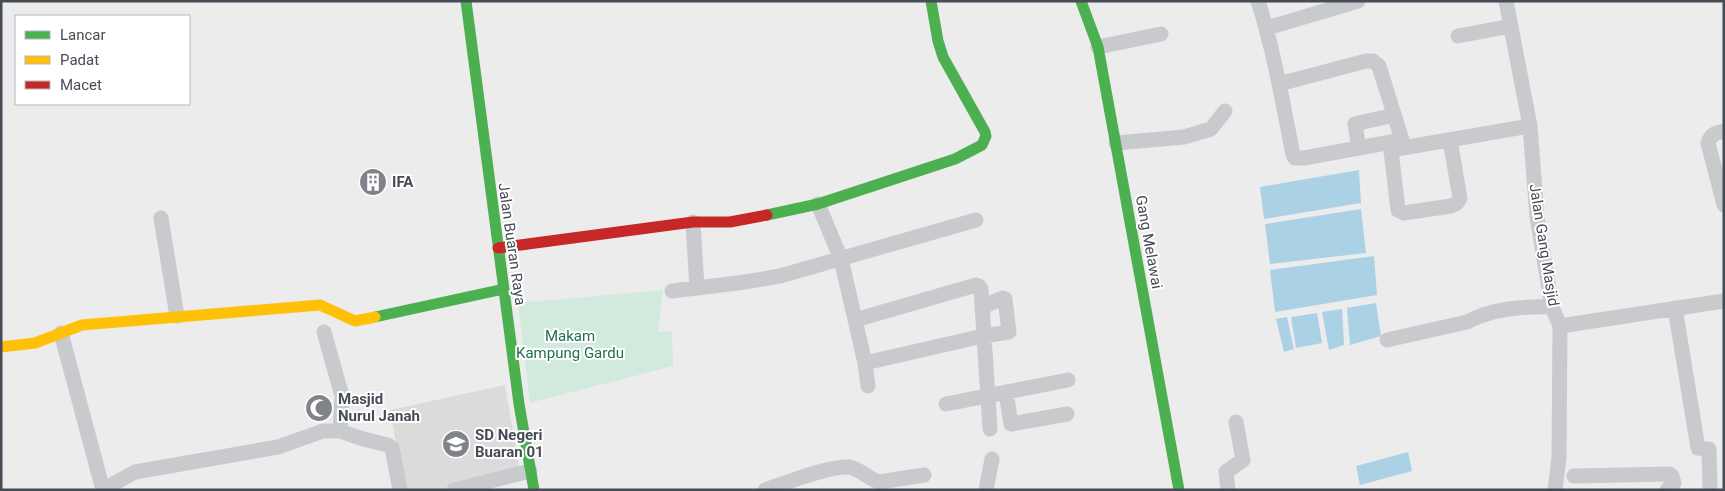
<svg xmlns="http://www.w3.org/2000/svg" width="1725" height="491" viewBox="0 0 1725 491" font-family="Roboto,sans-serif">
	<style>
		.education { fill: #dbdbdb }
		.green { fill: #d2eade }
		.water { fill: #aad1e4 }
		.lines { fill: none; stroke-linecap: round; stroke-linejoin: round }
		.street { stroke: #c8cacd; stroke-width: 15 }
		.fast { stroke: #4caf50; stroke-width: 11 }
		.slow { stroke: #ffc107; stroke-width: 11 }
		.jam { stroke: #c62828; stroke-width: 11 }
		.labels { text-anchor: middle; stroke-width: 4; stroke-linejoin: round; paint-order: stroke }
		.poi-label { font-size: 15px; font-weight: bold; fill: #464c56; stroke: #fff; text-anchor: start }
		.street-label { font-size: 15px; fill: #464c56; stroke: #fff }
		.park-label { font-size: 15px; fill: #1f6f50; stroke: #fff }
	</style>
	<rect width="100%" height="100%" fill="#edecec"/>
	<!-- education -->
	<path class="education" d="M505,385L521,478L464,490H405L390,410Z"/>
	<!-- green -->
	<path class="green" d="M663,290L658,332L672,331L673,366L530,403L518,303Z"/>
	<!-- water -->
	<path class="water" d="M1359,170L1361,203L1264,219L1260,187Z
		M1361,209L1366,253L1270,264L1265,224Z
		M1374,256L1377,295L1275,312L1270,270Z
		M1376,303L1381,336L1350,345L1347,308Z
		M1342,309L1344,345L1329,350L1322,312Z
		M1317,313L1322,343L1296,348L1291,317Z
		M1287,317L1294,349L1284,352L1276,319Z
		M1408,452L1412,471L1360,485L1356,466Z"/>
	<g class="lines">
		<!-- street -->
		<path class="street" d="M1258,1C1274,51 1283,104 1293,155L1295,158H1304L1402,140L1379,66L1373,61H1366L1279,84
			M1506,1L1530,126L1537,217L1552,307L1560,326L1559,458L1555,490
			M1267,28L1358,1
			M1458,36L1511,26
			M1098,47L1161,34
			M1724,131C1715,133 1711,134 1708,143L1724,205
			M1390,142L1398,210L1404,213L1451,206L1457,203L1460,198L1450,140
			M1116,143L1184,137L1211,129L1225,111
			M1359,148L1355,124L1394,115
			M1391,150L1530,126
			M818,204L841,259L865,363L868,386
			M161,218L177,316
			M693,222L697,288
			M672,291L745,282L780,276L976,220
			M1675,308L1698,448L1709,449L1710,490
			M855,320L976,285L979,286L981,289L990,429
			M1560,326L1724,301
			M324,332L342,396L340,431
			M61,333L103,490
			M1387,340L1467,322C1493,308 1523,306 1552,307
			M865,363L983,336L1009,332L1005,299L1003,298L982,307
			M1006,392L1011,424L1067,414
			M946,404L1068,380
			M1574,476L1669,474L1672,476L1674,483L1667,490
			M102,490L135,472L278,447L323,431H340L363,439L388,445L392,448L400,490
			M454,490L530,471
			M765,490C785,483 828,466 848,467C860,468 868,479 879,482L924,475
			M986,490L992,459
			M1228,490L1226,472L1243,460L1236,422"/>
		<!-- fast -->
		<path class="fast" d="M466,1L519,404L534,490
			M1081,1L1098,47L1179,490
			M767,215L818,204L955,159L982,145L986,136L985,132L943,57L938,41L931,1
			M375,317L504,289"/>
		<!-- slow -->
		<path class="slow" d="M1,347L35,343L82,325L320,305L355,321L375,317"/>
		<!-- jam -->
		<path class="jam" d="M498,248L693,222H730L767,215"/>
	</g>
	<!-- icons -->
	<defs>
		<g id="building-disc" transform="scale(1.4375)"><circle r="9.5" fill="#80848a" stroke="#fff"/><path d="M-4-6H4V6H1V3H-1V6H-4ZM-2.5-4.3h1.7v1.8h-1.7ZM.8-4.3h1.7v1.8H.8ZM-2.5-1h1.7V.8h-1.7ZM.8-1h1.7V.8H.8Z" fill="#fff"/></g>
		<g id="mosque-disc" transform="scale(1.4375)"><circle r="9.5" fill="#80848a" stroke="#fff"/><path d="M3.5-4.9A6 6 0 1 0 3.5 4.9A5 5 0 1 1 3.5-4.9Z" fill="#fff"/></g>
		<g id="school-disc" transform="scale(1.4375)"><circle r="9.5" fill="#80848a" stroke="#fff"/><path d="M0-5L7-2L0 1L-7-2ZM-4 1L0 2.5L4 1V4Q0 6-4 4Z" fill="#fff"/></g>
	</defs>
	<g fill-rule="evenodd">
		<use href="#building-disc" x="373" y="182"/>
		<use href="#mosque-disc" x="319" y="408"/>
		<use href="#school-disc" x="456" y="444"/>
	</g>
	<g class="labels">
		<!-- poi labels -->
		<g class="poi-label">
			<text x="392" y="187">IFA</text>
			<text x="338" y="404">Masjid<tspan x="338" dy="17">Nurul Janah</tspan></text>
			<text x="475" y="440">SD Negeri<tspan x="475" dy="17">Buaran 01</tspan></text>
		</g>
		<!-- street labels -->
		<g class="street-label">
			<text transform="translate(1149 242) rotate(80)" y="5">Gang Melawai</text>
			<text transform="translate(512 244) rotate(82)" y="5">Jalan Buaran Raya</text>
			<text transform="translate(1544 245) rotate(81)" y="5">Jalan Gang Masjid</text>
		</g>
		<!-- park labels -->
		<g class="park-label">
			<text x="570" y="341">Makam<tspan x="570" dy="17">Kampung Gardu</tspan></text>
		</g>
	</g>
	<!-- border -->
	<rect width="1725" height="491" fill="none" stroke="#464c56" stroke-width="5"/>
	<!-- legend -->
	<rect x="15" y="15" width="175" height="90" fill="#ffffff" stroke="#b5b7bb"/>
	<rect x="25" y="31" width="25" height="8" fill="#4caf50" stroke="#b5b7bb"/>
	<text x="60" y="40" font-size="15" fill="#464c56">Lancar</text>
	<rect x="25" y="56" width="25" height="8" fill="#ffc107" stroke="#b5b7bb"/>
	<text x="60" y="65" font-size="15" fill="#464c56">Padat</text>
	<rect x="25" y="81" width="25" height="8" fill="#c62828" stroke="#b5b7bb"/>
	<text x="60" y="90" font-size="15" fill="#464c56">Macet</text>
</svg>
